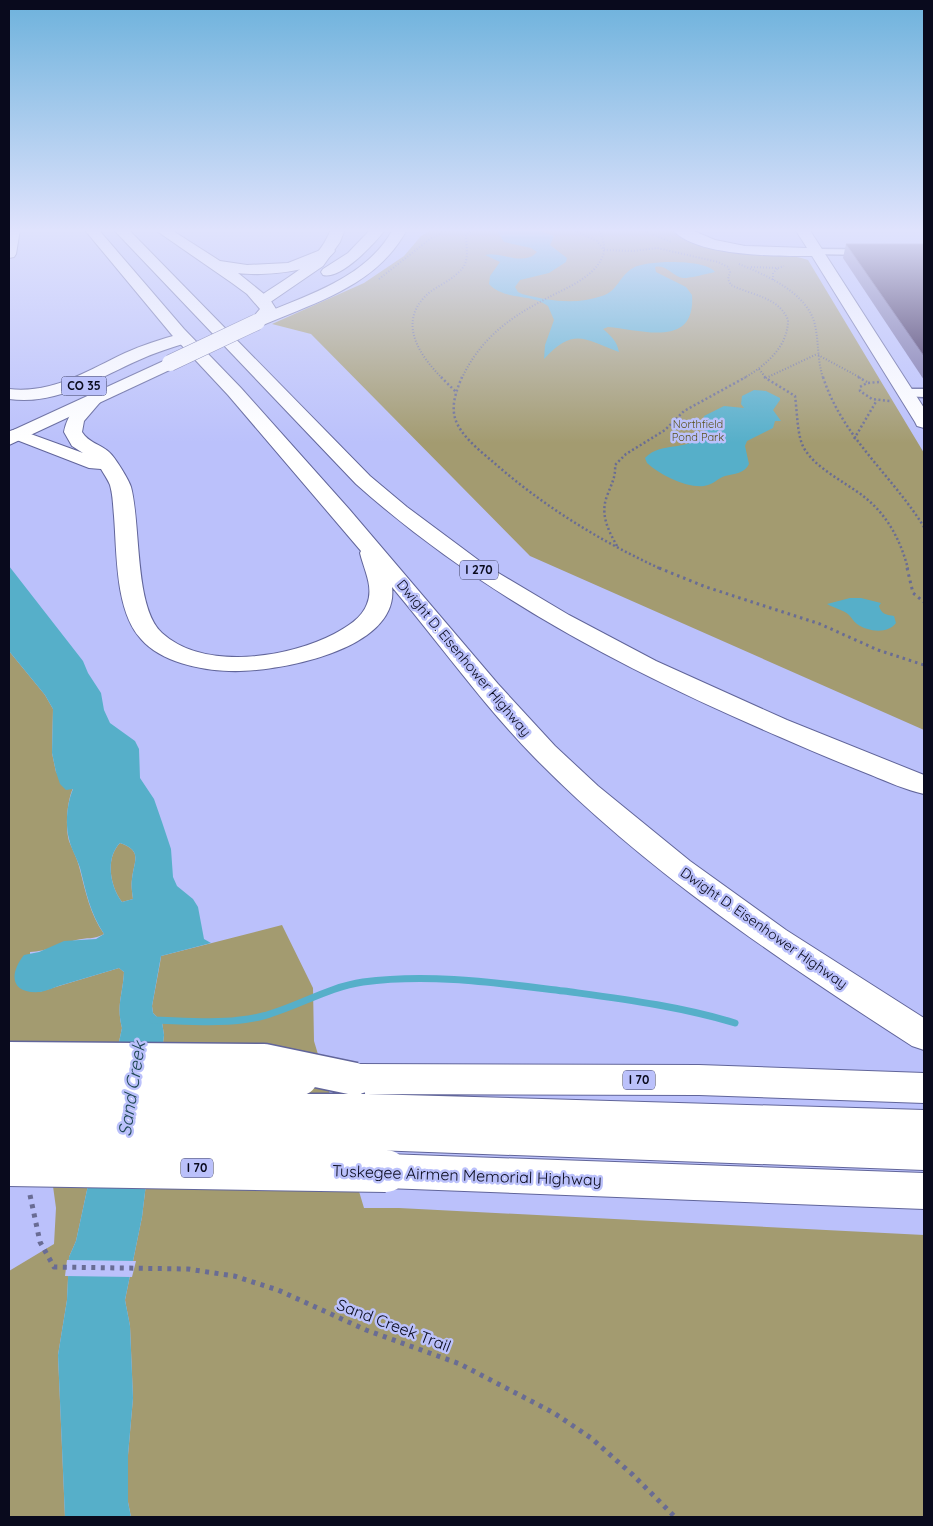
<svg xmlns="http://www.w3.org/2000/svg" width="933" height="1526" viewBox="0 0 933 1526" font-family="Quicksand,sans-serif">
	<style>
		.green { fill: #a39b70 }
		.water { fill: #56afc9; fill-rule: evenodd }
		.pier { fill: #bbc1fb }
		.lines { fill: none; stroke-linecap: round; stroke-linejoin: round }
		.stream { stroke: #56afc9; stroke-width: 7 }
		.minor-casing { stroke: #61659a; stroke-width: 3 }
		.tertiary-casing { stroke: #61659a; stroke-width: 2 }
		.secondary-casing { stroke: #61659a; stroke-width: 2 }
		.primary-casing { stroke: #61659a; stroke-width: 2 }
		.motorway-casing { stroke: #61659a; stroke-width: 2 }
		.path-far3 { stroke: #696c94; stroke-width: 2; stroke-dasharray: 1 2; stroke-linecap: butt }
		.path-far2 { stroke: #696c94; stroke-width: 2.5; stroke-dasharray: 2 2.5; stroke-linecap: butt }
		.path-far1 { stroke: #696c94; stroke-width: 3; stroke-dasharray: 2.5 4; stroke-linecap: butt }
		.path { stroke: #696c94; stroke-width: 5; stroke-dasharray: 4 5.5; stroke-linecap: butt }
		.minor { fill: #fff; fill-rule: evenodd }
		.tertiary { fill: #fff; fill-rule: evenodd }
		.secondary { fill: #fff; fill-rule: evenodd }
		.primary { fill: #fff; fill-rule: evenodd }
		.motorway { fill: #fff; fill-rule: evenodd }
		.primary-bridge-casing { stroke: #61659a; stroke-width: 17; stroke-linecap: butt }
		.motorway-bridge-far1-casing { stroke: #61659a; stroke-width: 35; stroke-linecap: butt }
		.motorway-bridge-casing { stroke: #61659a; stroke-width: 44; stroke-linecap: butt }
		.primary-bridge { stroke: #fff; stroke-width: 16 }
		.motorway-bridge-far1 { stroke: #fff; stroke-width: 32 }
		.motorway-bridge { stroke: #fff; stroke-width: 42 }
		.wall { fill: #7872a6 }
		.building { fill: #352351; stroke: #5d5284 }
		.labels { text-anchor: middle; stroke-width: 5; stroke-linejoin: round; paint-order: stroke }
		.far-park-label { font-size: 11px; fill: #584f19; stroke: #bbc1fb }
		.shield { fill: #bbc1fb; stroke: #3e4160; stroke-width: 1 }
		.shield-label { font-size: 12px; font-weight: bold; fill: #090a1d }
		.street-label { font-size: 14px; fill: #090a1d; stroke: #bbc1fb }
		.near-street-label { font-size: 16px; fill: #090a1d; stroke: #bbc1fb }
		.near-water-label { font-size: 18px; font-style: italic; fill: #204854; stroke: #bbc1fb }
	</style>
	<rect width="100%" height="100%" fill="#bbc1fb"/>
	<!-- green -->
	<path class="green" d="M433,229H669C692,247 740,254 770,256C783,256 796,255 808,260L924,453V730L530,556L311,334L272,324L364,283L404,256L421,236Z
		M9,651L45,695L53,709L52,753L56,772L73,788C67,801 65,827 69,841C73,851 78,860 80,870C86,893 90,914 104,934C94,940 87,937 76,940C61,943 46,952 30,952L31,990L39,992L119,968L124,972C123,994 116,1005 122,1028L76,1241L69,1257L67,1300L58,1355L65,1517H9V1271L54,1244L56,1208L33,1041H9Z
		M120,843C143,851 134,860 132,879C131,885 132,892 133,899L122,902C110,887 105,858 120,843Z
		M282,925L313,988L314,1041L364,1208H399L924,1235V1517H131L128,1502V1455L133,1398L130,1326L125,1300L142,1217L164,1035L162,1022L153,1013L152,1006L160,963L161,956Z"/>
	<!-- water -->
	<path class="water" d="M501,229H535L554,236L550,245L567,258L566,262L549,273L520,280L515,287L518,292L522,294C549,301 576,305 602,296C618,291 619,276 633,268C646,260 706,259 715,272C711,273 686,279 683,278C673,277 667,264 655,267L656,272L686,287L692,295C696,350 639,329 608,327L603,329C611,336 617,341 619,352C584,339 574,327 544,359L545,345L554,320L548,306C531,293 505,301 489,284L490,276L500,262L485,255C500,251 524,267 537,252L531,248L504,242L498,232Z
		M754,390L766,391L780,398V400L773,410L781,421H775L773,428L747,441L745,446L749,464C745,473 734,474 725,476C718,478 713,485 704,486C686,488 660,475 647,463L645,458C662,440 690,453 705,432L703,420L704,416L724,406L744,408L741,404L742,396Z
		M9,566L83,661L88,673L101,693L104,710L110,723L135,741L139,749L140,778L154,799L162,822L171,849L173,877L177,886L193,899L198,907L204,939L211,943L161,956L152,1006L153,1013L162,1022L164,1035L142,1217L125,1300L130,1326L133,1398L128,1455V1502L131,1517H65L58,1355L67,1300L69,1257L76,1241L122,1028C116,1005 123,994 124,972L119,968C100,974 81,979 62,985C55,987 47,991 40,992C10,994 9,974 24,955L39,952L64,941L96,939L104,934C90,913 86,892 80,868C77,858 71,849 69,839C65,824 67,803 73,789L66,790L60,784L56,772L52,753L53,709L45,695L9,651ZM120,843C143,851 134,860 132,879C131,885 132,892 133,899L122,902C110,887 105,858 120,843Z
		M850,598H861L881,603L879,606C881,614 887,615 894,616L896,623C888,634 868,632 857,624C853,621 852,618 849,615C844,610 834,608 827,604Z"/>
	<!-- pier -->
	<path class="pier" d="M67,1260L136,1261L132,1277L65,1276Z"/>
	<g class="lines">
		<!-- stream -->
		<path class="stream" d="M153,1020C189,1021 227,1025 263,1016C297,1007 328,987 363,982C430,973 497,983 564,991C622,999 679,1006 735,1023"/>
		<!-- minor casing -->
		<g class="minor-casing">
			<path id="minor" d="M817,249L924,250V256L813,254L811,252Z
				M907,389H924V397L902,396L900,393L902,390Z"/>
		</g>
		<!-- tertiary casing -->
		<g class="tertiary-casing">
			<path id="tertiary" d="M672,229H689L715,240L745,246L807,248L795,229H809L924,408V428L917,426L915,422L812,256C779,256 694,257 672,229Z"/>
		</g>
		<!-- secondary casing -->
		<g class="secondary-casing">
			<path id="secondary" d="M9,229H20L16,254L14,257L9,258Z"/>
		</g>
		<!-- primary casing -->
		<g class="primary-casing">
			<path id="primary" d="M331,229H345L340,242L323,266L269,303H259L256,300L259,297C288,276 317,265 331,229Z
				M371,229H386C375,243 341,280 323,275L321,272L323,269L348,253Z
				M393,229H407C379,284 317,302 263,325H251L249,322L251,319C301,297 366,280 393,229Z
				M180,334L186,335L188,339L186,343C170,348 154,353 139,360C98,378 56,406 9,399V389C52,394 87,371 125,353C143,345 161,339 180,334Z
				M170,358L176,359L179,363L176,367L9,445V432Z"/>
		</g>
		<!-- motorway casing -->
		<g class="motorway-casing">
			<path id="motorway" d="M84,229H98L184,329L241,388L349,509L498,684L555,746L598,786L690,861L786,930L924,1018V1050L912,1046C779,960 646,871 535,758C483,705 440,644 392,587C400,651 273,673 229,671C200,670 161,662 141,639C115,611 117,553 114,516C113,506 113,495 110,485C108,480 104,474 101,469L89,468L9,437L10,431L17,429L83,453L72,446L64,432C67,416 81,392 99,396L102,400L84,421L82,432C89,443 100,444 109,452C115,457 129,480 131,487C141,524 134,608 162,633C204,671 288,658 334,634C347,627 362,618 367,604C374,587 364,570 360,553L361,551L228,395L172,335Z
				M113,229H128L370,476L407,507L485,565L569,615L656,661L787,720L924,775V794C906,790 888,782 871,775C840,763 810,750 780,737C626,671 482,596 356,484Z
				M154,229H170L220,261L247,265L288,263L328,247L333,248L335,251C319,273 262,276 238,273L269,298L276,309C269,318 264,328 251,325L249,322L260,309L247,294L232,283Z
				M355,1064L699,1065L924,1073V1103L699,1095L367,1094L924,1110V1170L374,1150L361,1146L355,1134L360,1124L352,1121L347,1110L352,1099L365,1094H355L342,1090L337,1079L342,1068Z
				M386,1154L924,1173V1209L386,1188L373,1183L367,1171L373,1159Z"/>
		</g>
		<!-- path-far3 -->
		<path class="path-far3" d="M572,229L597,241L604,250L633,251L657,248L718,262L728,267L730,272L728,279L731,285C751,295 779,297 788,320C788,347 765,366 744,378
			M639,229L671,242
			M739,264C766,275 808,293 815,325C819,343 817,359 823,378
			M751,267L778,268L784,266
			M379,279L430,239L448,229
			M773,280V273L778,268
			M818,355L861,378
			M759,369L766,378
			M442,378C418,354 396,320 430,292C441,284 456,278 464,266C469,257 466,245 466,235L474,229
			M462,378C471,358 486,339 504,325C515,316 527,309 540,302C560,290 595,279 603,255C606,246 602,237 599,229
			M766,378L817,354"/>
		<!-- path-far2 -->
		<path class="path-far2" d="M441,377L457,393
			M462,377C457,389 451,404 455,418C460,435 479,450 492,461C543,506 600,541 661,569
			M764,377L795,396C797,410 797,428 801,441C808,465 844,481 863,496C887,514 901,541 908,569
			M823,377C843,438 891,474 924,527
			M858,377L867,382
			M879,382L867,383L860,387V391L872,399L890,401
			M854,439L877,400
			M617,546C608,530 600,514 607,496C611,485 616,477 615,465L626,454L665,430L684,411L746,377"/>
		<!-- path-far1 -->
		<path class="path-far1" d="M659,568L706,587L820,624L878,650L924,665
			M907,568L913,593L924,602"/>
		<!-- path -->
		<path class="path" d="M30,1195L40,1242L54,1267L188,1269L234,1276L278,1290L366,1330L460,1364L554,1413L591,1438L633,1475L675,1517"/>
		<!-- minor -->
		<use href="#minor" class="minor"/>
		<!-- tertiary -->
		<use href="#tertiary" class="tertiary"/>
		<!-- secondary -->
		<use href="#secondary" class="secondary"/>
		<!-- primary -->
		<use href="#primary" class="primary"/>
		<!-- motorway -->
		<use href="#motorway" class="motorway"/>
		<!-- primary-bridge casing -->
		<g class="primary-bridge-casing">
			<path id="primary-bridge" d="M170,363L257,322"/>
		</g>
		<!-- motorway-bridge-far1 casing -->
		<g class="motorway-bridge-far1-casing">
			<path id="motorway-bridge-far1" d="M9,1058L264,1060L355,1079
				M9,1081L301,1079
				M9,1109L365,1110"/>
		</g>
		<!-- motorway-bridge casing -->
		<g class="motorway-bridge-casing">
			<path id="motorway-bridge" d="M9,1133L374,1134
				M9,1165L386,1171"/>
		</g>
		<!-- primary-bridge -->
		<use href="#primary-bridge" class="primary-bridge"/>
		<!-- motorway-bridge-far1 -->
		<use href="#motorway-bridge-far1" class="motorway-bridge-far1"/>
		<!-- motorway-bridge -->
		<use href="#motorway-bridge" class="motorway-bridge"/>
	</g>
	<!-- wall -->
	<path class="wall" d="M846,244H924V380L843,258Z"/>
	<!-- building -->
	<path class="building" d="M846,244H924V356Z"/>
	<!-- sky -->
	<linearGradient id="sky" x2="0" y2="1"><stop stop-color="#6db2dc"/><stop offset="0.52" stop-color="#e0e3fd"/><stop offset="1" stop-color="#e0e3fd" stop-opacity="0"/></linearGradient>
	<rect width="933" height="443" fill="url(#sky)"/>
	<g class="labels">
		<!-- far-park labels -->
		<g class="far-park-label">
			<text x="698" y="428">Northfield<tspan x="698" dy="13">Pond Park</tspan></text>
		</g>
		<!-- shield labels -->
		<g class="shield">
			<rect x="61.5" y="376.5" width="45" height="19" rx="4"/>
			<rect x="460" y="560.5" width="38" height="19" rx="4"/>
			<rect x="623" y="1070.5" width="32" height="19" rx="4"/>
			<rect x="181" y="1158.5" width="32" height="19" rx="4"/>
		</g>
		<g class="shield-label">
			<text x="84" y="390">CO 35</text>
			<text x="479" y="574">I 270</text>
			<text x="639" y="1084">I 70</text>
			<text x="197" y="1172">I 70</text>
		</g>
		<!-- street labels -->
		<g class="street-label">
			<text transform="translate(464 658) rotate(50)" y="5">Dwight D. Eisenhower Highway</text>
			<text transform="translate(764 928) rotate(35)" y="5">Dwight D. Eisenhower Highway</text>
		</g>
		<!-- near-street labels -->
		<g class="near-street-label">
			<text transform="translate(467 1175) rotate(2)" y="6">Tuskegee Airmen Memorial Highway</text>
			<text transform="translate(394 1325) rotate(21)" y="6">Sand Creek Trail</text>
		</g>
		<!-- near-water labels -->
		<g class="near-water-label">
			<text transform="translate(132 1089) rotate(-81)" y="6">Sand Creek</text>
		</g>
	</g>
	<!-- border -->
	<rect width="933" height="1526" fill="none" stroke="#090a1d" stroke-width="20"/>
</svg>
